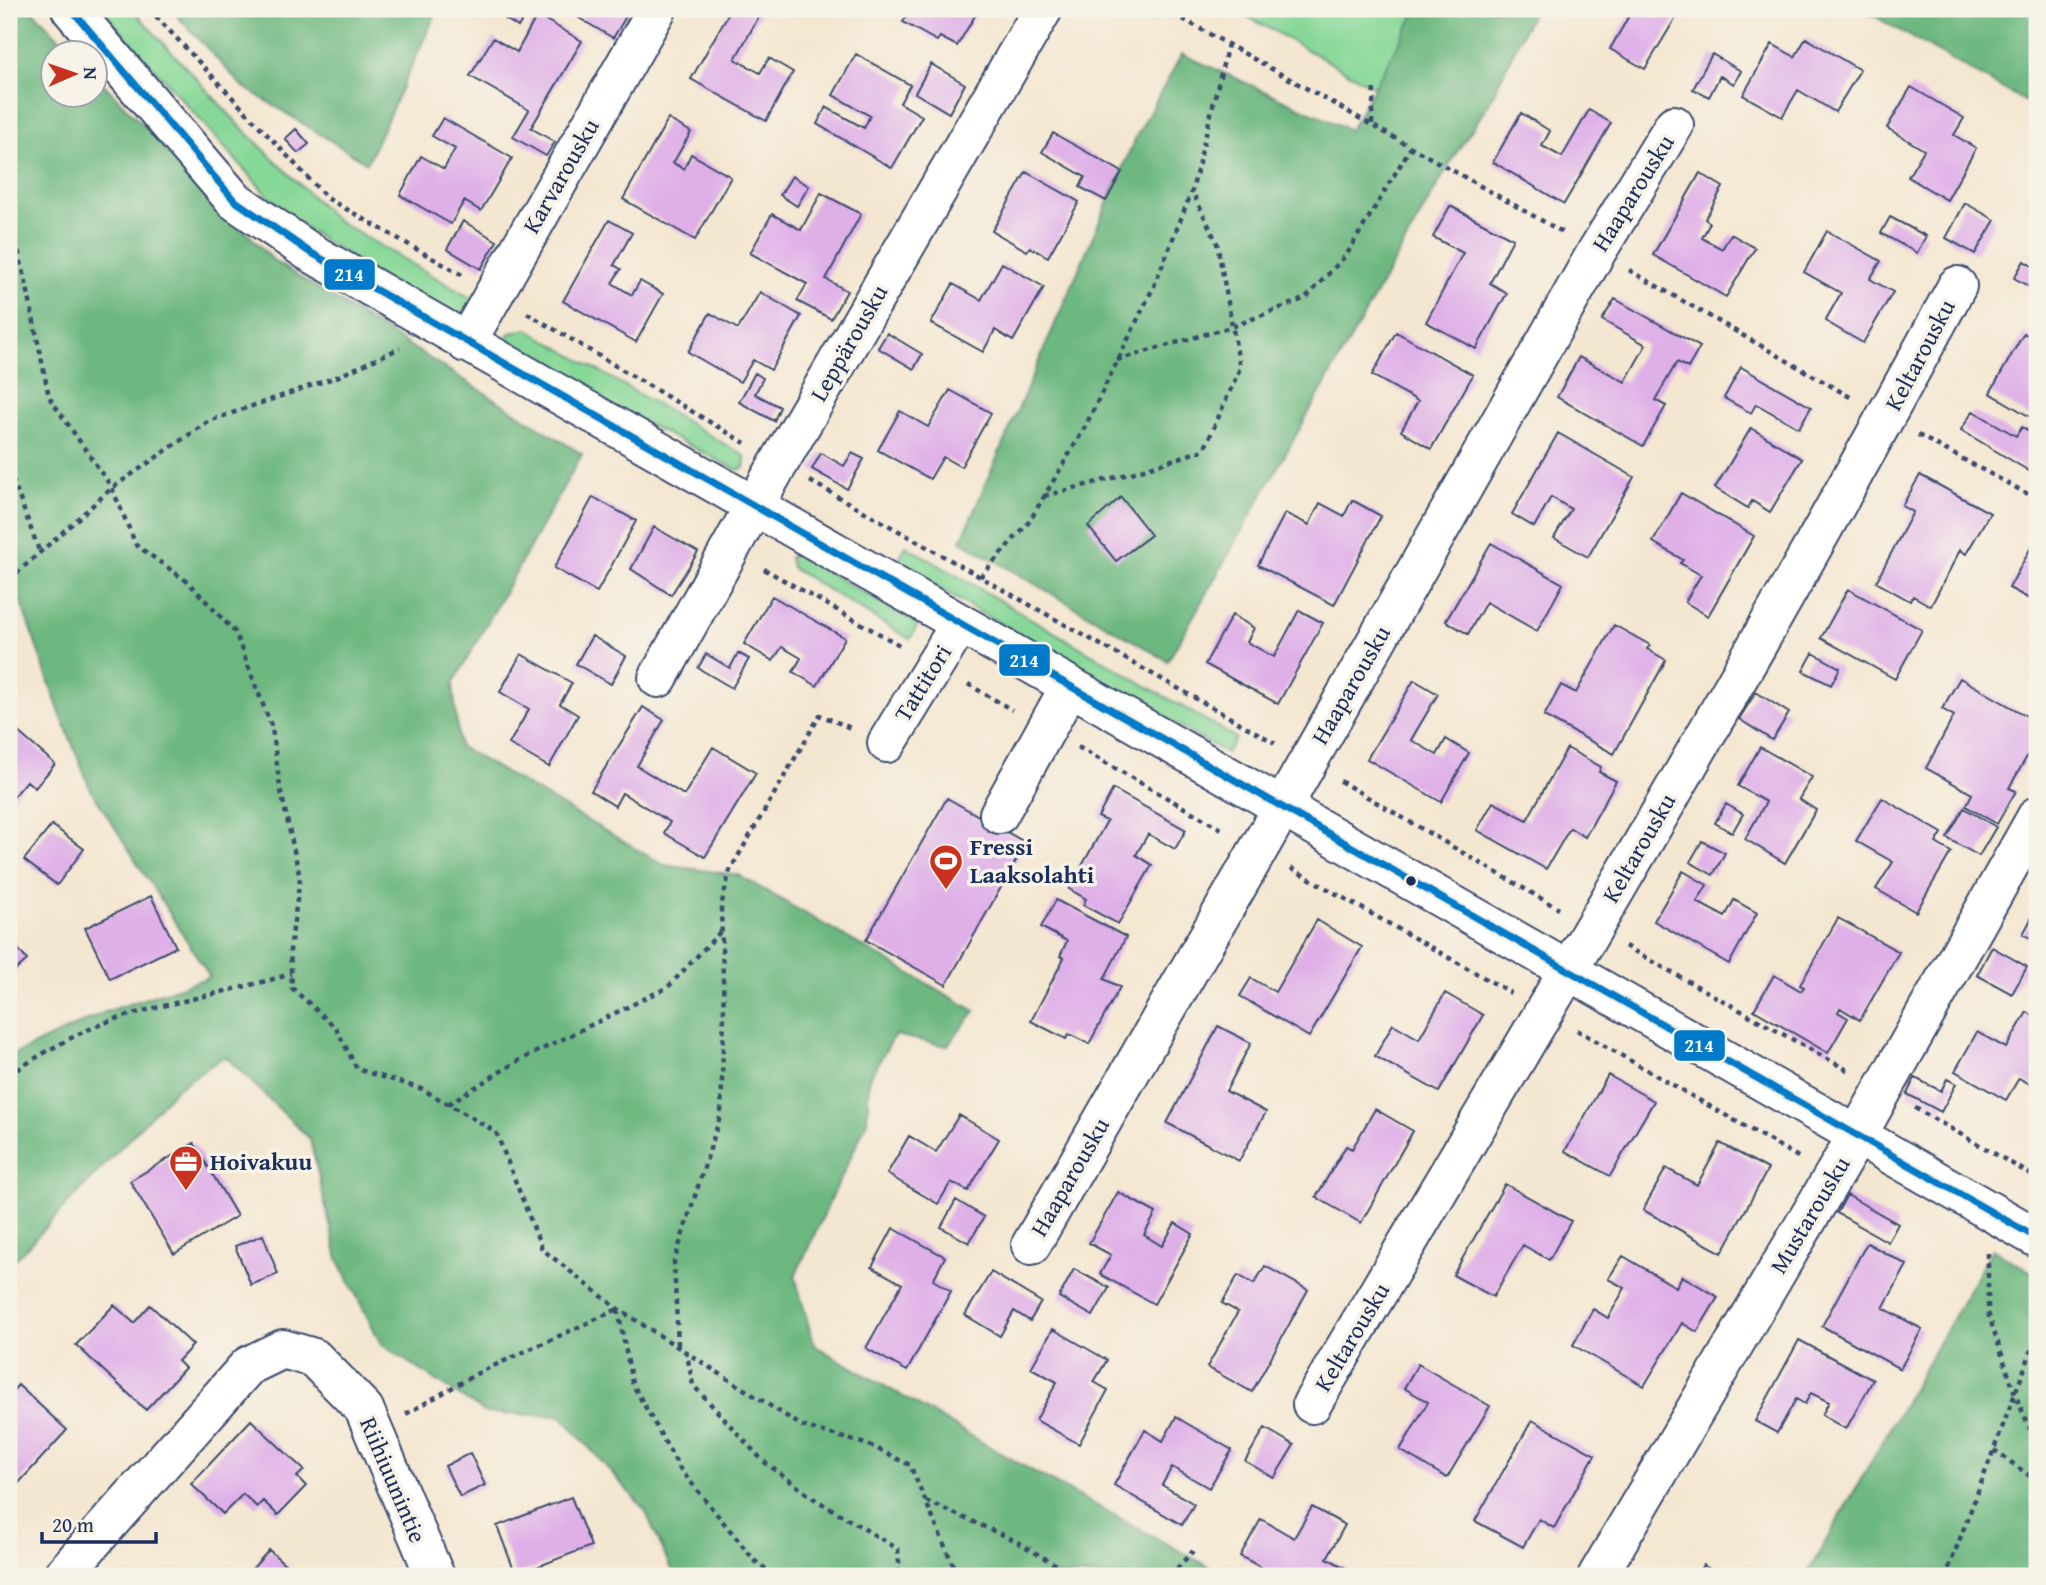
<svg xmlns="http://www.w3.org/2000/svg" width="2046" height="1585" viewBox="0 0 2046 1585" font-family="'Gentium Book Plus',serif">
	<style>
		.green { fill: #87d898; stroke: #51847b; stroke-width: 2 }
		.forest { fill: #6db880; stroke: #44746f; stroke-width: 2 }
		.building { fill: #dfb0e8 }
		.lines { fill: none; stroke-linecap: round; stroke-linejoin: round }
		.minor-casing { stroke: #3c4b6f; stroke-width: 42 }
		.path { stroke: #3c4b6f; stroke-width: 4.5; stroke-dasharray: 5 5; stroke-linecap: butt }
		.minor { stroke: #fff; stroke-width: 38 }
		.bus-1-casing { stroke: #f7f3e8; stroke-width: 12 }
		.bus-1 { stroke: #007ac9; stroke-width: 7 }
		.bus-dot { fill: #1b2f5e; stroke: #f7f3e8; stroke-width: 2.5 }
		.labels { text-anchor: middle; stroke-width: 7; stroke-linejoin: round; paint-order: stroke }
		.street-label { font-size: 24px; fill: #1b2f5e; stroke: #f7f3e8 }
		.poi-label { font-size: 24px; font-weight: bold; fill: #1b2f5e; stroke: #f7f3e8; text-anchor: start }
		.line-badge { stroke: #f7f3e8; stroke-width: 2.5 }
		.badge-label { font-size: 19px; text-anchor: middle; font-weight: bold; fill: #fff }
	</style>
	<rect width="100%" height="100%" fill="#f7f3e8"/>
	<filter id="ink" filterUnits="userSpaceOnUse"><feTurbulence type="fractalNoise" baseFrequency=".0143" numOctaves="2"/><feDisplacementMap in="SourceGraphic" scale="14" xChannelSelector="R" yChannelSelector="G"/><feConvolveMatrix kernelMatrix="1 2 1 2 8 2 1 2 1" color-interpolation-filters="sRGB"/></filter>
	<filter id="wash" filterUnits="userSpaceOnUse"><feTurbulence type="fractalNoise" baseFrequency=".00686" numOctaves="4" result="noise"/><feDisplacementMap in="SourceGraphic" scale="28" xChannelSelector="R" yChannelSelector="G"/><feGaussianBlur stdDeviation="1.57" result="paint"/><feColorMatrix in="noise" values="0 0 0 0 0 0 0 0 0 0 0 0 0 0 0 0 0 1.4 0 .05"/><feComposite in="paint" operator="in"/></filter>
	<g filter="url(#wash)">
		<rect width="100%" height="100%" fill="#f4e7d1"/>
		<!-- green -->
		<path class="green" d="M101,9H132L239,125L336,220L481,304L464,330L304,227L268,196Z
			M1234,9H1418L1374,87Z
			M527,329L745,456L744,468L737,470L512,355L508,334Z
			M906,546L1236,738L1226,753L896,564Z
			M797,554L918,624L910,639L792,568L789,557Z"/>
		<!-- forest -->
		<path class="forest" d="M9,9H31L73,52H52V94H94L95,75L274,261L582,454L453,684L459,746L664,865L738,875L975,1011L947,1046L895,1035L869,1078L867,1122L795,1276L814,1345L1016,1462L1226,1576H674L645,1510L561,1416L486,1413L381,1344L338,1259L310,1139L225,1056L176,1089L9,1266V1057L105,1012L210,977L91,790L61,716L18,594L9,497Z
			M171,9H438L367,163L242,86Z
			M1418,9H1534L1489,103L1453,158L1168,661L961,541L1136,137L1182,54L1350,130Z
			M1862,9H2037V108Z
			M1992,1249L2037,1275V1576H1806Z"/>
		<g id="blocks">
			<!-- building -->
			<path class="building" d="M505,9H525L528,11L518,27L501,16Z
				M584,9H628L630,10L613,38L579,18Z
				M731,9H754L761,13L735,59L760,73L769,58L793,72L766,121L691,79Z
				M911,9H979L957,46L940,37L937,41L903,22Z
				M1633,9H1681L1645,69L1610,49Z
				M537,15L582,41L531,128L555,142L546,156L513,137L529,110L470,76L493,38L517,52Z
				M1806,38L1860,70L1835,112L1798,90L1782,117L1743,95L1772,44L1795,57Z
				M856,54L910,85L900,103L922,116L892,168L817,124L826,107L864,128L870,116L833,95Z
				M1712,54L1741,71L1734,84L1720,76L1709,97L1693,89Z
				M931,64L965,84L949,113L915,93Z
				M1911,87L1964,118L1954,135L1976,148L1947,200L1908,177L1924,150L1887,128Z
				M1589,110L1611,123L1564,204L1493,162L1521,113L1550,131L1542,146L1562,157Z
				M443,118L512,158L481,211L464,201L451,224L400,195L421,156L444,169L455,149L432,136Z
				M668,119L691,132L673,163L684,169L691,154L731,177L695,240L623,199Z
				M296,129L309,144L298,153L285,139Z
				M1053,133L1122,172L1106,201L1080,187L1085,177L1042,152Z
				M1026,172L1079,202L1048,257L1030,247L1027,251L992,231Z
				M1700,173L1723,187L1705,219L1710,223L1702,238L1722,249L1731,234L1755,248L1726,297L1653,255Z
				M792,176L809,186L797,206L780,195Z
				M821,193L861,214L826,279L847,291L831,319L797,301L807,284L750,253L772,214L801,230Z
				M1965,203L1995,220L1975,254L1946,238Z
				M1450,206L1513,239L1490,283L1507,293L1476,349L1426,322L1463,253L1433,237Z
				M1890,217L1926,236L1917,253L1881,233Z
				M609,220L632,233L614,265L621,269L612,283L632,295L640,281L663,294L636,342L563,301Z
				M463,221L497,241L481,269L447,249Z
				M1827,231L1881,261L1870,279L1893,292L1863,343L1825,321L1841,293L1804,272Z
				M2024,261L2037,269V291L2014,278Z
				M1002,263L1044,287L1013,341L995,330L983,352L931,323L953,284L981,300Z
				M760,292L801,316L771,370L753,360L740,382L688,352L710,313L738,329Z
				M1615,299L1700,347L1688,368L1677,362L1655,400L1666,406L1643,446L1557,397L1579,357L1625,382L1646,345L1602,320Z
				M1396,332L1473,375L1431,449L1401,431L1418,401L1372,375Z
				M887,333L922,354L914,369L878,348Z
				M2024,333L2037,341V421L1990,393Z
				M1741,367L1811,407L1799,428L1756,404L1751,413L1724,398Z
				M755,373L763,378L755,394L780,407L774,421L739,402Z
				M950,390L991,413L961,467L943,457L930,479L878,450L900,411L928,427Z
				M1973,411L2016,436L2022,427L2037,436V458L2029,471L1961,430Z
				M1751,428L1802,459L1770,512L1752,501L1748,508L1715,488Z
				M1558,433L1634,477L1588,557L1554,538L1571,509L1551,497L1534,527L1512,514Z
				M821,453L844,466L852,453L864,459L847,489L812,469Z
				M1920,475L1990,513L1966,554L1960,550L1931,606L1913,596L1910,601L1876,582L1913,512L1902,506Z
				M1681,493L1754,536L1708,616L1685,602L1701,575L1680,563L1683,560L1653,542Z
				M593,497L636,521L597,592L554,568Z
				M1121,497L1151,535L1116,561L1088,526Z
				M1352,500L1381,516L1334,605L1258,565L1285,513L1309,525L1320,503L1344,516Z
				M654,527L698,552L671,595L631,569Z
				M2035,540L2037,541V603L2009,588Z
				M1491,543L1563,584L1537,631L1486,602L1468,634L1446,621Z
				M1848,589L1922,630L1895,679L1821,638Z
				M772,596L845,638L817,686L793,672L801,658L782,647L773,661L744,644Z
				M1299,610L1323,623L1278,704L1205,664L1232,615L1254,628L1247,642L1274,657Z
				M1614,625L1650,645L1647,649L1666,660L1614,754L1544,716L1561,685L1576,693Z
				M592,636L626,656L611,684L576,664Z
				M738,653L749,659L732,688L698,668L706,654L730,668Z
				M1813,653L1840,668L1831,685L1803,671Z
				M521,654L572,683L560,704L578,715L549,767L509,744L529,709L500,692Z
				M1960,678L2037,722V739L2009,788L2016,791L1997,824L1966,806L1972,794L1926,768L1954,716L1942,709Z
				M1414,680L1438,694L1411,740L1437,755L1446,739L1469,753L1441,802L1367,759Z
				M1756,692L1789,713L1772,740L1739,719Z
				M643,707L664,720L637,766L684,795L713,747L756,773L705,857L664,833L670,822L622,793L615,806L591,791Z
				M9,724L55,764L35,788L27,781L9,802Z
				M1760,747L1812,777L1799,799L1816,810L1785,863L1745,839L1766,802L1738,786Z
				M1567,748L1601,767L1599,772L1616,781L1585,837L1570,828L1546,869L1477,830L1493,802L1527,820Z
				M1113,789L1186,830L1175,849L1148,834L1136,855L1152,865L1118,924L1083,905L1086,899L1069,889L1107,821L1098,817Z
				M947,798L1026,843L946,985L866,940Z
				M1882,798L1942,833L1936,843L1951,852L1916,912L1876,889L1893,862L1856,841Z
				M1726,804L1743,814L1732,833L1715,823Z
				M1964,808L1996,827L1979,856L1947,838Z
				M52,825L84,849L57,885L24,860Z
				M1702,841L1725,853L1713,875L1690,862Z
				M1683,871L1707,885L1697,902L1725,917L1734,900L1757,913L1729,964L1654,921Z
				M151,896L176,947L110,979L85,928Z
				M1056,900L1126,937L1104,979L1120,987L1089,1044L1069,1034L1066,1039L1031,1021L1064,958L1060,956L1067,941L1041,927Z
				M2037,908V942L2023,934Z
				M1838,918L1899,952L1860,1020L1840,1008L1838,1012L1848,1018L1828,1053L1754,1010L1774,975L1801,991L1804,987L1800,985Z
				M1317,920L1362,947L1309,1037L1240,996L1251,978L1275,992Z
				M9,938L27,960L9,976Z
				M1992,947L2027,967L2012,994L1977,975Z
				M1445,993L1483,1015L1439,1092L1375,1056L1393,1024L1419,1039Z
				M2027,1012L2037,1018V1088L2019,1078L2006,1100L1955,1071L1977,1032L2006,1048Z
				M1218,1026L1251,1043L1226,1091L1266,1112L1239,1161L1167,1123Z
				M1608,1075L1654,1101L1610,1176L1565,1151Z
				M1915,1078L1941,1091L1947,1079L1956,1084L1941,1112L1907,1094Z
				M1375,1109L1413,1131L1361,1223L1316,1197L1346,1146L1352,1149Z
				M959,1115L999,1139L968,1191L951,1182L938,1204L887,1174L909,1136L936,1152Z
				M194,1143L237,1216L174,1254L130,1181Z
				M1720,1143L1768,1169L1722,1253L1643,1210L1666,1168L1697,1185Z
				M1505,1184L1571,1221L1549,1260L1523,1245L1493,1297L1453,1275Z
				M1118,1192L1156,1213L1144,1235L1162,1246L1175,1223L1193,1234L1154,1304L1100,1274L1111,1255L1089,1243Z
				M1847,1195L1898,1224L1888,1242L1837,1213Z
				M956,1200L984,1217L969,1243L941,1227Z
				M893,1228L945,1257L933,1280L951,1291L907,1371L866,1348L902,1284L872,1267Z
				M263,1235L278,1274L251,1285L235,1246Z
				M1867,1243L1907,1265L1883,1308L1922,1329L1900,1369L1822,1326Z
				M1623,1256L1676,1287L1682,1276L1718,1297L1697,1332L1682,1323L1644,1386L1573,1345L1593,1309L1608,1318L1625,1288L1608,1279Z
				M1265,1266L1308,1290L1252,1392L1207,1367L1238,1312L1222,1303L1238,1275L1254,1284Z
				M1074,1269L1109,1288L1093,1316L1059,1297Z
				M991,1272L1041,1302L1030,1321L1014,1311L1000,1336L965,1315Z
				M114,1305L134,1323L150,1305L193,1345L178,1361L185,1368L146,1410L76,1345Z
				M1053,1329L1107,1360L1094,1382L1108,1390L1079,1444L1036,1420L1057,1382L1031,1368Z
				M1799,1340L1873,1380L1846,1429L1822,1415L1829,1402L1811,1393L1805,1404L1796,1399L1777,1433L1755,1421Z
				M1418,1364L1490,1406L1447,1478L1400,1450L1428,1402L1404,1388Z
				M18,1385L67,1430L16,1486L9,1479V1395Z
				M1176,1417L1232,1450L1209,1488L1172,1467L1162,1485L1194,1504L1182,1525L1114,1485L1145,1430L1163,1441Z
				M251,1420L304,1470L297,1477L306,1486L278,1515L263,1501L257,1507L243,1494L223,1514L191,1484Z
				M1532,1420L1595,1455L1554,1528L1539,1519L1523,1547L1475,1521Z
				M1265,1428L1294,1445L1274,1478L1245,1461Z
				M470,1453L485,1485L460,1497L445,1466Z
				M571,1497L591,1546L516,1575L497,1526Z
				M1312,1507L1345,1525L1327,1558L1360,1576H1277L1240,1556L1261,1519L1294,1538Z
				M269,1550L298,1576H246Z
				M1703,1565L1722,1576H1697Z"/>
		</g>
	</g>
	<g filter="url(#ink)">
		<use href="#blocks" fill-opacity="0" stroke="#3c4b6f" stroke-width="2"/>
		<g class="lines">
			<!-- minor casing -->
			<g class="minor-casing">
				<path id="minor" d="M71,9L234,200L308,251L2037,1238
					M466,343L657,9
					M658,678L754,506L1043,9
					M887,743L960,624
					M999,814L1070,686
					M1031,1245L1258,850L1597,251L1674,125
					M1312,1404C1531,1034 1752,665 1957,286
					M1598,1575L1858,1134L2037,816
					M62,1576L248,1366L283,1349L314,1358L364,1409L435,1576"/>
			</g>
			<!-- path -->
			<path class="path" d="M149,9L327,198L462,275
				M1165,9L1564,233
				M1372,124L1374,87
				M9,212L27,287L49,397L112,488L136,545L188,582L235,632L272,728L280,787L300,878L290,950L292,988L336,1028L357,1069L422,1089L496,1132L542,1249L618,1309L802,1426L869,1445L910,1465L956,1572L963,1576
				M1629,270L1852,398
				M527,313L745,443
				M1117,360L1234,326L1306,298L1347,254L1411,147
				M1918,435L2037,499
				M9,470L40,553
				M810,481L1275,743
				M1044,496L1128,474L1204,450L1240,368L1217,243L1192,191
				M764,569L903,647
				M980,577L1029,522L1084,429L1154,286L1192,191L1228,44
				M9,580L112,488L209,421L339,376L400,348
				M968,684L1012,710
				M1078,747L1225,831
				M1340,781L1559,909
				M1291,868L1511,993
				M1625,946L1849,1071
				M1577,1030L1800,1158
				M9,1075C41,1054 82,1029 119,1018C175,1001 234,991 291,974
				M448,1104L516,1062L668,987L721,931
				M1915,1108L2037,1178
				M1988,1253V1313L2015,1394L2037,1445
				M618,1310L632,1383L680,1469L755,1561L775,1576
				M678,1345L674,1262L721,1114L724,1015L721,906L730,870L820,715L853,729
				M686,1350L693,1385L763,1461L813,1498L898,1549L900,1576
				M406,1414L478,1373L618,1309
				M1994,1450L2037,1481
				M926,1501L1014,1540L1075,1576
				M1170,1576L1193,1551
				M1942,1576L1948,1570L2037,1336"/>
			<!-- minor -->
			<use href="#minor" class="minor"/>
			<!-- bus-1 casing -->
			<g class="bus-1-casing">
				<path id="bus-1" d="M71,9L234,200L308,251L2037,1238"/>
			</g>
			<!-- bus-1 -->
			<use href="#bus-1" class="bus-1"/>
		</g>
	</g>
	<!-- icons -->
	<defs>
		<g id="stadium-pin" transform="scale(1.75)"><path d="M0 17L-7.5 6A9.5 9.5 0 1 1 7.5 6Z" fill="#c8321e" stroke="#f7f3e8"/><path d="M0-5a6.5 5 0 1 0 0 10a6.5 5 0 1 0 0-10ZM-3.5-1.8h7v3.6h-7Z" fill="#fff"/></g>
		<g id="office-pin" transform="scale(1.75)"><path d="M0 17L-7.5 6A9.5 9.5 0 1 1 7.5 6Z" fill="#c8321e" stroke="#f7f3e8"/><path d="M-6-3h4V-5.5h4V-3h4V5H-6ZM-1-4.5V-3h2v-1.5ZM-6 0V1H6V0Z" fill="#fff"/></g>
	</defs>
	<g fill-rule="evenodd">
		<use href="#stadium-pin" x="946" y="861"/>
		<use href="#office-pin" x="186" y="1162"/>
	</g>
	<!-- markers -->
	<circle class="bus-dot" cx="1411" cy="881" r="6"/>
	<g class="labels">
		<!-- street labels -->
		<g class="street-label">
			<text transform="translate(561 176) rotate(-60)" y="8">Karvarousku</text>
			<text transform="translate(1633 193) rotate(-58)" y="8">Haaparousku</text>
			<text transform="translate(849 343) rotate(-60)" y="8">Leppärousku</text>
			<text transform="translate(1920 355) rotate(-62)" y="8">Keltarousku</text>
			<text transform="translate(923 683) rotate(-58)" y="8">Tattitori</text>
			<text transform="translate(1351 685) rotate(-60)" y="8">Haaparousku</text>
			<text transform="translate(1639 848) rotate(-60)" y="8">Keltarousku</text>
			<text transform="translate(1070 1177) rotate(-60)" y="8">Haaparousku</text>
			<text transform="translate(1810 1215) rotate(-59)" y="8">Mustarousku</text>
			<text transform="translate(1352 1337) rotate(-59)" y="8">Keltarousku</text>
			<text transform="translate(393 1480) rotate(67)" y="8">Riihiuunintie</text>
		</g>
		<!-- poi labels -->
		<g class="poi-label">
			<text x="970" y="855">Fressi<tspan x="970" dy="28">Laaksolahti</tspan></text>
			<text x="210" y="1170">Hoivakuu</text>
		</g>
	</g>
	<g class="line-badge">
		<rect x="323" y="258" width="53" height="33" rx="7" fill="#007ac9"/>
		<rect x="998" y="643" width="53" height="34" rx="7" fill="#007ac9"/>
		<rect x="1673" y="1029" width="53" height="33" rx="7" fill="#007ac9"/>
	</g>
	<g class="badge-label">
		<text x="349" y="281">214</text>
		<text x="1024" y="667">214</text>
		<text x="1699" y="1052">214</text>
	</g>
	<!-- margin -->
	<rect width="2046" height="1585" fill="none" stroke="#f7f3e8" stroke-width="35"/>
	<!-- north arrow -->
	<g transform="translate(74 74) rotate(88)"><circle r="33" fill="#f7f3e8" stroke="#9fa5b1" stroke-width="2"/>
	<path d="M0-5L12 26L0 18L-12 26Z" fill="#c8321e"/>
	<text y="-10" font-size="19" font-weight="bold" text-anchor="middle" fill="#1b2f5e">N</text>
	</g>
	<!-- scale -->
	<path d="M42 1532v10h114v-10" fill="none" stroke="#1b2f5e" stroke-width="3.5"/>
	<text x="52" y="1532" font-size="21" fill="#1b2f5e" stroke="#f7f3e8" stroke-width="5" paint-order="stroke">20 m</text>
</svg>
